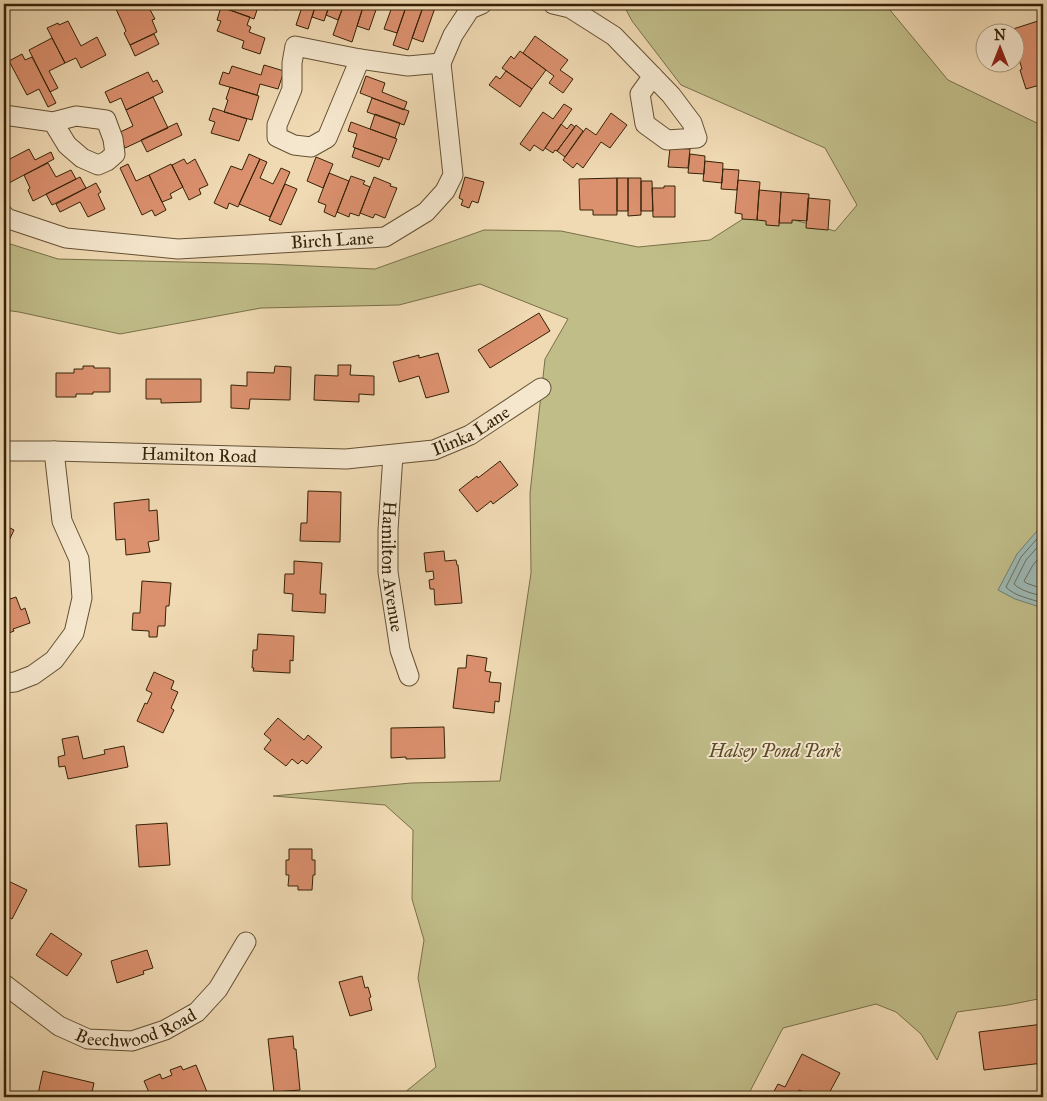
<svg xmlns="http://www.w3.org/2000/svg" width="1047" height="1101" viewBox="0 0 1047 1101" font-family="'IM FELL Great Primer',serif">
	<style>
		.green { fill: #c0bd89; stroke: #7a7048 }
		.water { fill: #9db9b5; stroke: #737d6f }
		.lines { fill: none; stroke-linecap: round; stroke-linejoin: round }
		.shore { stroke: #696e5e; stroke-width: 1 }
		.building { fill: #db906e; stroke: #352206 }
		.street-casing { stroke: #645032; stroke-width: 21 }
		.street { stroke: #f5e7ce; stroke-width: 19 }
		.labels { text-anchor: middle; stroke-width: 4; stroke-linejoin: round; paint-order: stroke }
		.street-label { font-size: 18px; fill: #352206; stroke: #f5e7ce }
		.park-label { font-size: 18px; font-style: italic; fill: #584927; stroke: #f5e7ce }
	</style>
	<rect width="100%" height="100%" fill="#f0dab4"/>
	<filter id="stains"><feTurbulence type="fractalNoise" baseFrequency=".004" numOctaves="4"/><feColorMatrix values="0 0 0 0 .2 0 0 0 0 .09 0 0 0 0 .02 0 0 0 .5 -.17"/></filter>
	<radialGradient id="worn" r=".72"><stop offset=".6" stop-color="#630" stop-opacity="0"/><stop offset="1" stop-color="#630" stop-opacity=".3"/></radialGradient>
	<!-- green -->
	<path class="green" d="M623,4H885L948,80L1043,126V998L1008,1005L957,1012L937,1060L921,1034L896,1012L876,1004L783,1028L747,1097H399L436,1067L418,978L424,940L412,899L413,830L385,805L273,796L411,783L500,781L531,573L530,493L545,359L568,319L480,284L399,305L261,308L120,334L19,312L4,310V242L58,259L267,264L375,269L484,230L561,231L638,247L710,240L757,210L835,231L857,205L825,148L681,85L632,21Z"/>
	<!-- water -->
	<path class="water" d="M1043,524V608L1015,599L998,590L1017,554Z"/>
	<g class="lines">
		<!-- shore -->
		<path class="shore" d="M1043,532L1021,557L1006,587C1014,596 1031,599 1043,603
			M1043,541L1026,560L1014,584C1021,591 1034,594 1043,596
			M1043,553L1033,565L1024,581L1026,583L1043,589"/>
	</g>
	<!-- building -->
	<path class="building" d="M127,4H147L155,19L152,20L157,32L130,45L124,33L126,31L116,9Z
		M229,4H279L276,10L259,4L254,19L227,9Z
		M303,4H316L308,29L296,25Z
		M316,4H330L324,21L312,17Z
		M330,4H344L338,20L326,15Z
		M344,4H364L352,42L333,35Z
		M364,4H378L369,30L357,26Z
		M393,4H407L397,33L384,29Z
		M407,4H414L423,7L408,50L393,45Z
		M424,4H431L436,5L423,42L412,38Z
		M221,7L250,17L247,25L251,27L249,32L265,38L260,54L242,48L244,41L217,31L221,21L217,20Z
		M68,21L81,46L97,37L106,55L81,68L76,58L65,63L47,28L58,23L59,25Z
		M1038,21L1043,39V47L1042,48L1043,51V84L1026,89L1020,70L1022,69L1018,56L1014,57V41L1016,40L1013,29Z
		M154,34L159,44L135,56L130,45Z
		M535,36L568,60L560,70L573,79L563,93L549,83L554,76L523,53Z
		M52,38L65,63L49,71L58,88L50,92L29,50Z
		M520,51L546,70L532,89L502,68L511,56L514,59Z
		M22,54L25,60L32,57L56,103L48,107L39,89L27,95L9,61Z
		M264,65L284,71L278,89L260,84L257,95L219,84L223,72L229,74L232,66L261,75Z
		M506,71L532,89L520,107L489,85L496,76L500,79Z
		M148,72L153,82L157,80L163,92L126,110L121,98L110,103L105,92Z
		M366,76L385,83L382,92L407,102L404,110L360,93Z
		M230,87L259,96L252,120L224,112L228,100L226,99Z
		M153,97L168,128L125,148L118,133L133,126L126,110Z
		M372,98L409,111L404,125L367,112Z
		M564,104L572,109L543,151L534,145L530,151L520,144L543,112L553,119Z
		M213,108L247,119L239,141L211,133L215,122L209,120Z
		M611,113L627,125L610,148L601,142L583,168L577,163L573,168L563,160L586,128L596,135Z
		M375,114L400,123L395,138L370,129Z
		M351,122L397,139L389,160L353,147L357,134L348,131Z
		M177,123L182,135L147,152L141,140Z
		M561,124L567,129L571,124L575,127L557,151L555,150L553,153L545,148Z
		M576,125L583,131L565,157L557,151Z
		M355,148L383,158L379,167L352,157Z
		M670,148L690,149L688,168L668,167Z
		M29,149L35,160L51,152L54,159L9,183L6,176L4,177V162Z
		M249,154L260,159L238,207L229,203L227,209L214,203L231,166L242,170Z
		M690,154L705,156L704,174L688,173Z
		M316,157L333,164L323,188L307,181Z
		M184,159L187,164L195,159L208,185L199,189L201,194L189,200L172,165Z
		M260,159L267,162L260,178L273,184L281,168L290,172L270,217L239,204Z
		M705,161L723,163L722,183L703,181Z
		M48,163L56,177L71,170L76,179L33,201L28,190L30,188L24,175Z
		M128,164L136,181L149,175L166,210L155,216L152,210L142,215L120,168Z
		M171,164L183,187L170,194L172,198L162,202L149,175Z
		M723,169L739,170L737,190L721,189Z
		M329,173L349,181L335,217L324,212L326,205L318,202Z
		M351,176L365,181L363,184L370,187L359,216L350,213L349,217L337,212Z
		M80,177L86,188L52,205L46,194Z
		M374,177L391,184L390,186L397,188L385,218L375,214L373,218L360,213Z
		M465,177L484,182L478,203L472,201L469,208L461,205L463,200L459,198Z
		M617,178H628V211H617Z
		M617,178V215H593V210H580L579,179Z
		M628,178H641V215L628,216Z
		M738,180L760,182L757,220L742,219V214L735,213Z
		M641,181H652L653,211H641Z
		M96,183L101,192L98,194L105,209L88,217L80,202L60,212L56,204Z
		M285,184L297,189L281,225L269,220Z
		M664,186H675V217H653L652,188H664Z
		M759,190L781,192L779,226L766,225V221L757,220Z
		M781,192L809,194L807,221L792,220V223H779Z
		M808,198L830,200L828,230L806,228Z
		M539,313L550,331L490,368L478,350Z
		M438,353L449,392L426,398L419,376L399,382L393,362L419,355V358Z
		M338,365H351L350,375L374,376V395L359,394V402L314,400L315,375L338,376Z
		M83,366H94V368H110V392H93V394H76V397H56V373H74V369H83Z
		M275,366L291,367L290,400L250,399L249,409L231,408V385L247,386V372L274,373Z
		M146,379H201V402L161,403V399H146Z
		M500,461L518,485L493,504L491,501L477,512L459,490L477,476L478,478Z
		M308,491L341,492L340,542L300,541L301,523H307Z
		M149,499V511L157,510L159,540L148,542L150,552L126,555L125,539L116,540L114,503Z
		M4,525L14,530L4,551Z
		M444,551L445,561L456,560L457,565H458L462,603L435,605L434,589H430L429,580L434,579L433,571L426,572L424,553Z
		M294,561L322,563L320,594H326L325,613L292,611L293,594L284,593L285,574H294Z
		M142,581L171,583L169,606H166L165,626H158L157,637H149V631L132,630L133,613H140Z
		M16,597L21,610L25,608L30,623L13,629L14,631L4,635V601Z
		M258,634L294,636L293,661L290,660V673L253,671L254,668H252L253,650H257Z
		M467,655L487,658L485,671L491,672L489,682L501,683L499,702L495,701L494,713L453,708L458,668H466Z
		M154,672L174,681L171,689L178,692L171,708L174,710L163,733L137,721L145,703L147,704L152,693L146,690Z
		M278,718L304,740L308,735L322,747L307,764L302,760L298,764L292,759L286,766L264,749L271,740L264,734Z
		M444,727L445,758L406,759V757L391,758V728Z
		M78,736L83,759L105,754L104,750L124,746L128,767L68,779L65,766L59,767L58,757L65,755L62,739Z
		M167,823L170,865L139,867L136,825Z
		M289,849H312V860H315V875H313L312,890H298V886H288L289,875H286V860H289Z
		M4,879L27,890L12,919L4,915Z
		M51,933L82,954L67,976L36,955Z
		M147,950L153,968L143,971L144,974L117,983L111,961Z
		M362,976L365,988L368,987L371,997L369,998L372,1010L350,1016L339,982Z
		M1043,1024V1063L984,1070L979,1032Z
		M293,1036L294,1049H296L300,1090L274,1092L268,1039Z
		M802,1054L840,1073L827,1097H814L799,1090L796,1097H771L778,1084L785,1087Z
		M196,1065L209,1097H151L144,1081L160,1074L162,1079L172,1075L170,1070L181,1066L183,1070Z
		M43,1071L94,1083L91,1097H51L38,1094Z"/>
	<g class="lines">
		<!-- street casing -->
		<g class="street-casing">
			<g id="street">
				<path d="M553,4L570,8L614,36L671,95L692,123L697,138L667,140L645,124L640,94L653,76"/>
				<path d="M295,46L360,59L327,138L311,147L294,145L277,137V125L292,89V63Z"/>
				<path d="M360,59L408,66L441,63"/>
				<path d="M4,115L53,122L76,116L106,120L113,139L115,154L107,161L98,165L82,158L67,145L53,122"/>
				<path id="s1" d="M4,215L6,218L66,238L178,249L385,237L426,212L445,191L453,175L441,63L453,35L470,9L482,4"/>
				<path id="s2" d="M4,451H54L346,459L434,450L470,435L541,388"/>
				<path id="s3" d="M393,455L388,530V572L400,650L409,676"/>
				<path d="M4,683L15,682L33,675L54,660L74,633L82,598L79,559L62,521L54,451"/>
				<path id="s4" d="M4,984L59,1026L88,1039L132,1041L165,1030L197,1012L218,989L246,942"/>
			</g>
		</g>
		<!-- street -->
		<use href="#street" class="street"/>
	</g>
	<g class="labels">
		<!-- street labels -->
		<g class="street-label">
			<text dy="6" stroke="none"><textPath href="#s1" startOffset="334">Birch Lane</textPath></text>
			<text dy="6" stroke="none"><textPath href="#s2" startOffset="472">Ilinka Lane</textPath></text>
			<text dy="6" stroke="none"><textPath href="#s2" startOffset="195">Hamilton Road</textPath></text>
			<text dy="6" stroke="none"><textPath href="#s3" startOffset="112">Hamilton Avenue</textPath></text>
			<text dy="6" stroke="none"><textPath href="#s4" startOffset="151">Beechwood Road</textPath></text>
		</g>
		<!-- park labels -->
		<g class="park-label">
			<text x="775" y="757">Halsey Pond Park</text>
		</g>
	</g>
	<!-- margin -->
	<rect width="1047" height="1101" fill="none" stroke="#f0dab4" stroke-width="20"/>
	<rect x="5" y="5" width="1037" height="1091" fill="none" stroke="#352206" stroke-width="2.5"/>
	<rect x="10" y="10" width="1027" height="1081" fill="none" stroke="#352206"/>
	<!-- north arrow -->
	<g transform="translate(1000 48)"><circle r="24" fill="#f5e7ce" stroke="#a8987e"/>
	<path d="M0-4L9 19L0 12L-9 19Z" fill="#8f2418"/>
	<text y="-8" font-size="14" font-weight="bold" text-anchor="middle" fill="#352206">N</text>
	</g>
	<rect width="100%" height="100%" filter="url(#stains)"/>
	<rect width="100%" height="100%" fill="url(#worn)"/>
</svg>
